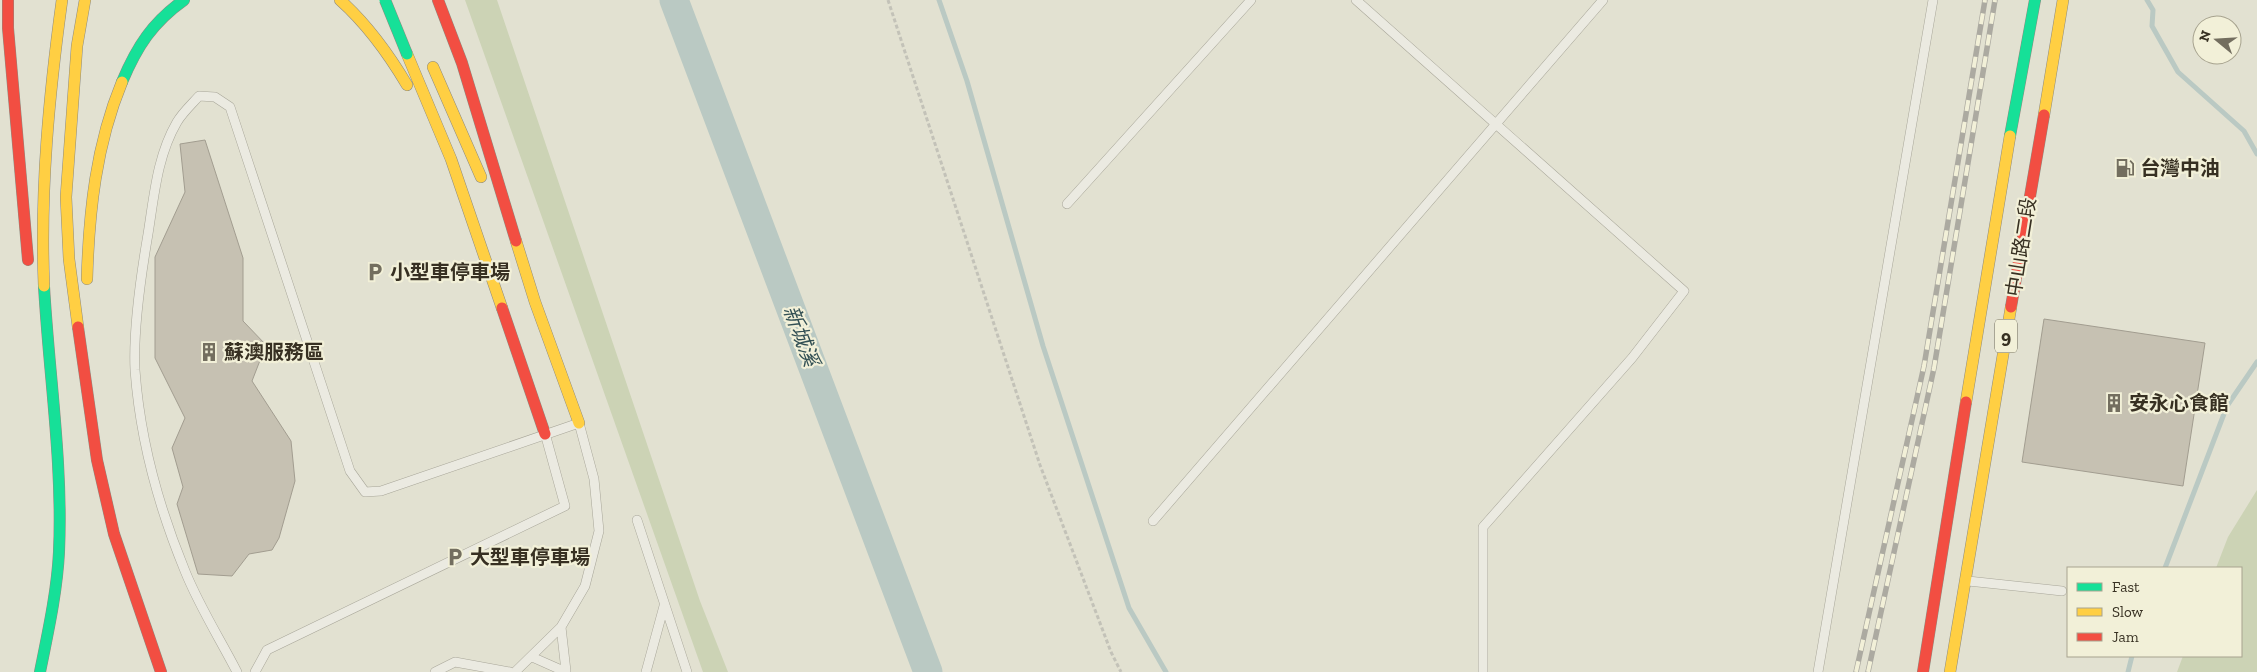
<svg xmlns="http://www.w3.org/2000/svg" width="2257" height="672" viewBox="0 0 2257 672" font-family="'Zilla Slab','Noto Sans TC',serif">
	<style>
		.green { fill: #ccd3b5 }
		.lines { fill: none; stroke-linecap: round; stroke-linejoin: round }
		.stream { stroke: #bac9c3; stroke-width: 5 }
		.river { stroke: #bac9c3; stroke-width: 29 }
		.building { fill: #c6c1b2; stroke: #a29d90 }
		.lane-casing { stroke: #a8a699; stroke-width: 10 }
		.fast-casing { stroke: #8e8b80; stroke-width: 12 }
		.slow-casing { stroke: #8e8b80; stroke-width: 12 }
		.jam-casing { stroke: #8e8b80; stroke-width: 12 }
		.path { stroke: #c3c2b8; stroke-width: 3; stroke-dasharray: 4 2.5; stroke-linecap: butt }
		.lane { stroke: #ebeae1; stroke-width: 9 }
		.fast { stroke: #16e098; stroke-width: 11 }
		.slow { stroke: #ffcf43; stroke-width: 11 }
		.jam { stroke: #f24e42; stroke-width: 11 }
		.rail-casing { stroke: #acaaa1; stroke-width: 5.5 }
		.rail { stroke: #f2f0d8; stroke-width: 4; stroke-dasharray: 11; stroke-linecap: butt }
		.fast-bridge-casing { stroke: #8e8b80; stroke-width: 12; stroke-linecap: butt }
		.fast-bridge { stroke: #16e098; stroke-width: 11 }
		.labels { text-anchor: middle; stroke-width: 4.5; stroke-linejoin: round; paint-order: stroke }
		.shield { fill: #f2f0d8; stroke: #6f6a59; stroke-width: 1 }
		.shield-label { font-size: 19px; font-weight: bold; fill: #373022 }
		.poi-label { font-size: 20px; font-weight: bold; fill: #373022; stroke: #f2f0d8; text-anchor: start }
		.street-label { font-size: 20px; fill: #373022; stroke: #f2f0d8 }
		.water-label { font-size: 21px; font-style: italic; fill: #335054; stroke: #f2f0d8 }
	</style>
	<rect width="100%" height="100%" fill="#e2e1d1"/>
	<!-- green -->
	<path class="green" d="M465,0H497L700,601L728,672H703Z
		M2257,490V672H2177L2183,656H2241V568H2216L2228,537Z"/>
	<g class="lines">
		<!-- stream -->
		<path class="stream" d="M939,0L967,81L1043,346L1129,608L1166,672
			M2147,0L2153,10L2152,26L2178,72L2244,131L2257,154
			M2165,568L2227,406L2257,362
			M2128,672L2132,656"/>
		<!-- river -->
		<path class="river" d="M674,0L928,672"/>
	</g>
	<!-- building -->
	<path class="building" d="M205,140L243,258V321L266,345L252,381L291,441L295,481L279,538L272,550L249,554L232,576L198,574L177,504L183,487L172,448L185,418L155,358V257L185,192L180,144Z
		M2044,319L2205,343L2183,486L2022,462Z"/>
	<g class="lines">
		<!-- lane casing -->
		<g class="lane-casing">
			<path id="lane" d="M1356,0L1684,291L1632,358L1483,527V672
				M1067,204L1251,0
				M637,520L687,672
				M1153,521L1603,0
				M1968,581L2062,591
				M561,627L566,671
				M532,657L566,672
				M237,672C220,639 199,606 185,571C159,508 140,439 135,370C133,329 141,275 148,234C154,197 157,156 177,122C183,112 192,104 199,96L215,97L230,107L350,471L365,492L381,491L579,423L594,479L599,531L585,586L561,627L515,672
				M255,672L267,650L565,506L546,437
				M435,672L455,662L510,672
				M646,672L664,606
				M1818,672L1933,0"/>
		</g>
		<!-- fast casing -->
		<g class="fast-casing">
			<path id="fast" d="M122,82C137,46 153,22 184,0
				M2010,136L2035,0
				M40,672C48,632 57,592 59,552C63,463 49,375 44,286"/>
		</g>
		<!-- slow casing -->
		<g class="slow-casing">
			<path id="slow" d="M340,0C368,25 388,53 407,85
				M407,54L451,159L502,308
				M433,67L481,177
				M2044,115L2063,0
				M516,241L535,302L579,423
				M87,279C89,211 96,145 122,82
				M44,286C40,190 49,95 62,0
				M78,327L69,259L66,197L77,46L85,0
				M1966,402L2010,136
				M1950,672L2011,307"/>
		</g>
		<!-- jam casing -->
		<g class="jam-casing">
			<path id="jam" d="M8,0V28L28,260
				M438,0L462,63L516,241
				M2011,307L2044,115
				M502,308L545,434
				M78,327L97,460L114,534L161,672
				M1923,672L1966,402"/>
		</g>
		<!-- path -->
		<path class="path" d="M888,0L1040,465L1111,652L1121,672"/>
		<!-- lane -->
		<use href="#lane" class="lane"/>
		<!-- fast -->
		<use href="#fast" class="fast"/>
		<!-- slow -->
		<use href="#slow" class="slow"/>
		<!-- jam -->
		<use href="#jam" class="jam"/>
		<!-- rail casing -->
		<g class="rail-casing">
			<path id="rail" d="M1856,672L1924,366L1985,0
				M1868,672L1934,368L1995,0"/>
		</g>
		<!-- rail -->
		<use href="#rail" class="rail"/>
		<!-- fast-bridge casing -->
		<g class="fast-bridge-casing">
			<path id="fast-bridge" d="M385,0L407,54"/>
		</g>
		<!-- fast-bridge -->
		<use href="#fast-bridge" class="fast-bridge"/>
	</g>
	<!-- icons -->
	<defs>
		<g id="fuel-bare" transform="scale(1.5)"><path d="M-5.5-6h7V0h2V4h1.3V-2.5L3-4.5l.8-.8L6-3V5H2.5V1h-1V6h-7ZM-4.2-4.7v3.2H.2V-4.7Z" fill="#736e5f" stroke="#f2f0d8" stroke-width="2.5" paint-order="stroke"/></g>
		<g id="parking-bare" transform="scale(1.5)"><path d="M-3.5-5.5H1a3.5 3.5 0 0 1 0 7H-1V5.5H-3.5ZM-1-3.4V-.6H.8a1.4 1.4 0 0 0 0-2.8Z" fill="#736e5f" stroke="#f2f0d8" stroke-width="2.5" paint-order="stroke"/></g>
		<g id="building-bare" transform="scale(1.5)"><path d="M-4-6H4V6H1V3H-1V6H-4ZM-2.5-4.3h1.7v1.8h-1.7ZM.8-4.3h1.7v1.8H.8ZM-2.5-1h1.7V.8h-1.7ZM.8-1h1.7V.8H.8Z" fill="#736e5f" stroke="#f2f0d8" stroke-width="2.5" paint-order="stroke"/></g>
	</defs>
	<g fill-rule="evenodd">
		<use href="#fuel-bare" x="2125" y="168"/>
		<use href="#parking-bare" x="375" y="272"/>
		<use href="#building-bare" x="209" y="352"/>
		<use href="#building-bare" x="2114" y="403"/>
		<use href="#parking-bare" x="455" y="557"/>
	</g>
	<g class="labels">
		<!-- shield labels -->
		<rect class="shield" x="1995" y="319.5" width="22" height="33" rx="4"/>
		<g class="shield-label">
			<text x="2006" y="343">9</text>
		</g>
		<!-- poi labels -->
		<g class="poi-label">
			<text x="2140" y="175">台灣中油</text>
			<text x="390" y="279">小型車停車場</text>
			<text x="224" y="359">蘇澳服務區</text>
			<text x="2129" y="410">安永心食館</text>
			<text x="470" y="564">大型車停車場</text>
		</g>
		<!-- street labels -->
		<g class="street-label">
			<text transform="translate(2021 247) rotate(-81)" y="7">中山路二段</text>
		</g>
		<!-- water labels -->
		<g class="water-label">
			<text transform="translate(801 336) rotate(69)" y="7">新城溪</text>
		</g>
	</g>
	<!-- legend -->
	<rect x="2067" y="567" width="175" height="90" fill="#f2f0d8" stroke="#a7a38f"/>
	<rect x="2077" y="583" width="25" height="8" fill="#16e098" stroke="#a7a38f"/>
	<text x="2112" y="592" font-size="15" fill="#373022">Fast</text>
	<rect x="2077" y="608" width="25" height="8" fill="#ffcf43" stroke="#a7a38f"/>
	<text x="2112" y="617" font-size="15" fill="#373022">Slow</text>
	<rect x="2077" y="633" width="25" height="8" fill="#f24e42" stroke="#a7a38f"/>
	<text x="2112" y="642" font-size="15" fill="#373022">Jam</text>
	<!-- north arrow -->
	<g transform="translate(2217 40) rotate(288)"><circle r="24" fill="#f2f0d8" stroke="#a7a38f"/>
	<path d="M0-4L9 19L0 12L-9 19Z" fill="#736e5f"/>
	<text y="-8" font-size="14" font-weight="bold" text-anchor="middle" fill="#373022">N</text>
	</g>
</svg>
